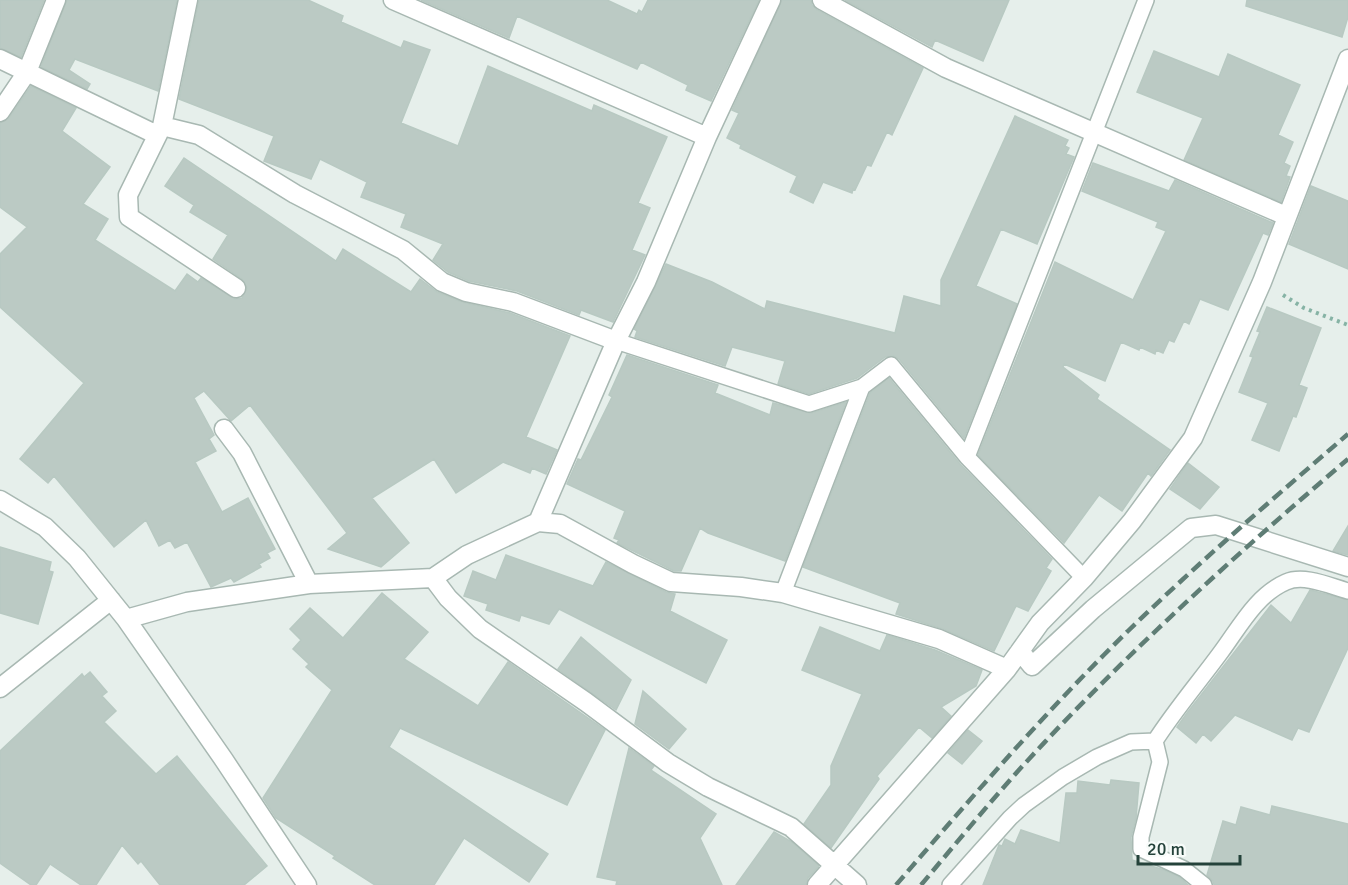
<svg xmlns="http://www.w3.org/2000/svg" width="1348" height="885" viewBox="0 0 1348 885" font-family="Signika,sans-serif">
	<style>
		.building { fill: #bbcac4; stroke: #b8c9c2; stroke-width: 1.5 }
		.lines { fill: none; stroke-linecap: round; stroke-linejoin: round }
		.service-casing { stroke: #a8b8b2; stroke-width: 18 }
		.minor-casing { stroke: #a8b8b2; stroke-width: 21 }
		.path { stroke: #86b3a5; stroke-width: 4; stroke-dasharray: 3 4.5; stroke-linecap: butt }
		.service { stroke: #fff; stroke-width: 15 }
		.minor { stroke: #fff; stroke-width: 18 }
		.rail { stroke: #5f7d75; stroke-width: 4.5; stroke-dasharray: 12 6; stroke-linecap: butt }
	</style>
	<rect width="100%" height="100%" fill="#e6efeb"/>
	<!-- building -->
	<path class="building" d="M0,0H44L21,57L0,48Z
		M67,0H177L158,91L75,59L69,70L90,84L87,89L41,67Z
		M199,0H308L343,16L341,22L401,48L404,41L430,50L401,123L458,146L488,66L592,111L594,105L667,137L638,203L650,208L632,250L645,255L613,322L581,310L579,315L517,291L469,281L448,272L433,260L443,244L401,227L406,214L361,197L367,182L320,159L311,179L264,161L274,136L179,99Z
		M421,0H607L637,14L639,10L642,12L648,0H759L711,101L686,90L688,85L641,62L637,69L517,16L509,38Z
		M782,0H811L812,5L817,10L923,68L892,135L887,132L871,166L867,165L855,190L853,189L852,193L823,182L813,203L790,192L797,176L740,148L741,145L727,138L739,113L732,110Z
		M845,0H1009L983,61L935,40L932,47Z
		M1247,0H1348V17L1342,37L1246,6Z
		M1154,51L1219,77L1228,54L1300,85L1278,135L1293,142L1284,163L1290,166L1286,176L1290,177L1281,202L1184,160L1203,118L1137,92Z
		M31,86L76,108L62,131L110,167L83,204L108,219L95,240L175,291L187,274L198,282L201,278L235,299L242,298L247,288L242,279L213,259L228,235L190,212L194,205L165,186L184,158L336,261L343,249L411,292L420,279L437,292L462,302L510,313L570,336L526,437L557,450L546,474L532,468L530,473L503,462L456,493L434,459L372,498L409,543L381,567L328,549L347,533L250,405L231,421L204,391L194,398L214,435L209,439L216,451L195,462L222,512L248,498L275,549L267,553L270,558L259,564L261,567L234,582L231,578L211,587L187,542L175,548L170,540L159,546L146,520L114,547L54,476L48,483L20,459L84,383L0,307V254L27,227L0,207V123L9,118Z
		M1015,116L1068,140L1065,146L1069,148L1066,154L1074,157L1037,244L1001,229L976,286L1017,304L964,438L899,359L894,356L885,357L857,378L809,394L778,384L785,361L732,347L725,366L635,337L637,331L634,329L666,264L712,282L765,309L767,301L895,333L904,296L941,306V280Z
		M1093,163L1169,191L1175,180L1273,223L1268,235L1263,233L1228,310L1200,299L1189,324L1184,321L1174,342L1169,340L1163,353L1156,350L1155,354L1140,347L1139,350L1121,342L1105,381L1064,364L1063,367L1099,395L1097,399L1170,450L1151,476L1148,473L1122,511L1099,495L1064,543L978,455L1055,262L1133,300L1166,231L1156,227L1158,222L1082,191Z
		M1311,186L1348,201V269L1289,244Z
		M1267,307L1321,328L1299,385L1307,388L1296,417L1293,416L1279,451L1252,440L1268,403L1239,392L1253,357L1250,356L1260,332L1257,331Z
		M627,355L718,385L715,393L770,415L773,403L811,413L846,402L785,561L708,533L700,528L681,571H674L617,543L619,540L614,538L625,511L567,484L578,459L581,460L612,397L609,395Z
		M889,378L960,464L1052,559L1046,568L1051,571L1028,611L1016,606L994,651L943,629L896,614L900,603L803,567L870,393Z
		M1188,463L1219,487L1200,509L1170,489Z
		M1348,526V555L1333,551Z
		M0,547L51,562L49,571L53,572L38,624L0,613Z
		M506,555L593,586L606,562L666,592L675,594L670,611L727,640L706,683L559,609L549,624L521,615L519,621L486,610L488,604L464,596L473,571L496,580Z
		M1310,590L1348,600V648L1309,732L1298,728L1292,740L1235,715L1211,741L1203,734L1196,743L1177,727L1187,713L1271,605L1291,623Z
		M382,593L428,632L404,659L478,706L508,662L605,730L567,805L400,728L389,747L548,854L529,882L464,838L434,885H375L333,858L335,856L276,818L263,798L332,690L306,667L309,664L293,649L301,640L290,629L310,608L343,638Z
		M820,627L880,651L887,635L935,650L982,670L976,686L941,707L951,716L932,738L919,727L877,776L879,779L831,848L804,824L831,785V766L862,694L802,670Z
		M581,637L631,680L616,710L558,669Z
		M90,672L107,692L102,696L116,711L104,722L156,774L177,756L267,866L244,885H160L141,861L138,864L122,845L96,885H81L50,864L36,885H31L0,863V751L82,674L84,677Z
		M643,691L686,729L669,749L635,724Z
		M968,730L982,741L962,764L948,753Z
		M629,748L654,766L651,770L716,814L700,838L722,885H616L617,881L597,877Z
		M1111,780L1139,783L1136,818L1131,837L1132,860L1164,870L1179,877L1188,885H983L999,845L1002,846L1005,839L1015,844L1021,830L1060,843L1066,793H1077L1078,781L1110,785Z
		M1272,806L1348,824V885H1214L1213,881L1207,875L1223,821L1236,825L1241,807L1270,815Z
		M774,832L792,842L819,866L808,878L806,885H736Z"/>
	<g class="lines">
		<!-- service casing -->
		<g class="service-casing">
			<path id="service" d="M616,341L809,404L862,387L891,365L967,457L1084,578
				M967,457L1146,0
				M783,593L862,387
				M950,885L1010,818L1024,805L1063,777L1097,757L1131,742L1155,741
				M1204,885L1184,869L1141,849V837L1160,762L1155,741C1175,710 1199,682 1221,652C1239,628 1256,595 1286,582C1304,574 1330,586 1348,591"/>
		</g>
		<!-- minor casing -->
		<g class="minor-casing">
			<path id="minor" d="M393,0L707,137
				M822,0L946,68L1286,216
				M0,59L157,135
				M0,112L27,72L56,0
				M162,126L188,0
				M236,288L129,217L128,195L162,126L199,135L295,194L403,250L442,282L466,292L513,302L616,341
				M224,429L242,453L309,584
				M0,500L45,527L77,558L126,619L224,760L307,885
				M538,522L616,341L646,282L707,137L771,0
				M433,578L448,598L480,629L586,702L668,763L708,787L791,827L857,885
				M126,619L187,602L309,584L433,578L467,555L538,522L560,524L633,564L671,582L741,587L783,593L939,639L1007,669
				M1020,651L1032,666L1093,609L1191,528L1216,525L1348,567
				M0,688L111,600
				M817,885L1007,669L1040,623L1084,578L1132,521L1193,438L1262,282L1348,59"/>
		</g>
		<!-- path -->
		<path class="path" d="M1283,295L1304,308L1348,325"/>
		<!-- service -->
		<use href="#service" class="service"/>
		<!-- minor -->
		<use href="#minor" class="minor"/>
		<!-- rail -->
		<path class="rail" d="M896,885C971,798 1046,711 1128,631C1199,562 1274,498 1348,434
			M921,885C953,847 985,808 1018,771C1120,659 1233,557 1348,459"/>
	</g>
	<!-- scale -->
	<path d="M1138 855v9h102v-9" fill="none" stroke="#24423a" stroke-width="3"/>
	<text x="1147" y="855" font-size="18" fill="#24423a" stroke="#f7fbf9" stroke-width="4.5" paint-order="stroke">20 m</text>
</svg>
